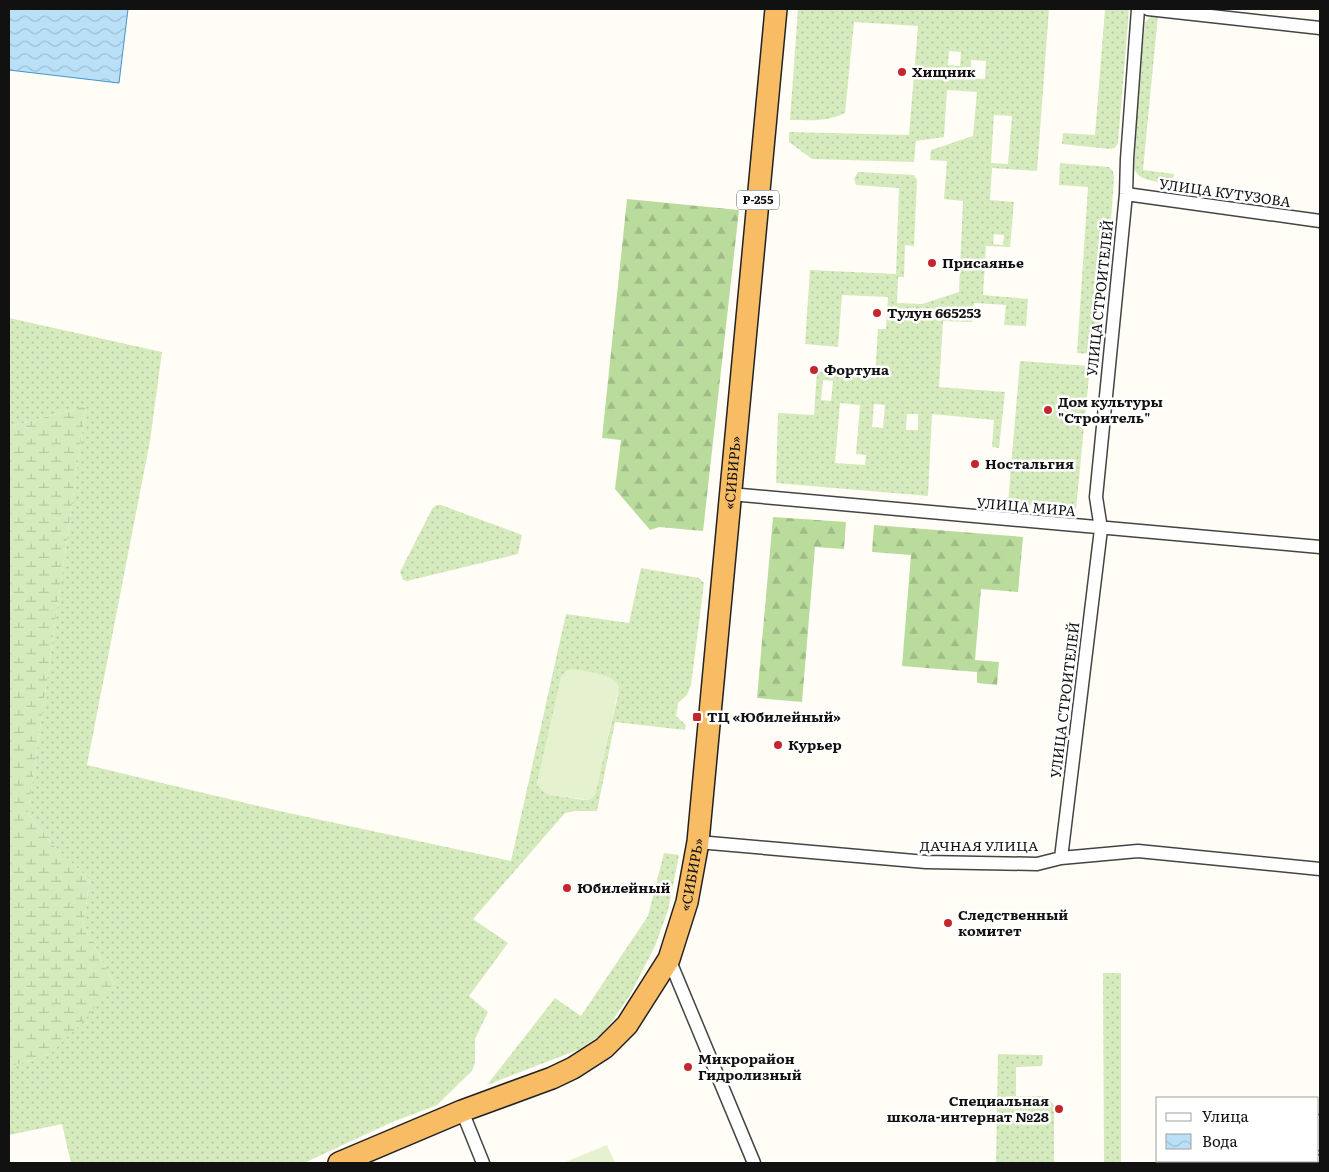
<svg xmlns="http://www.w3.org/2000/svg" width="1329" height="1172" viewBox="0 0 1329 1172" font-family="Literata,serif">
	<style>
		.grass { fill: url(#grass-dots); fill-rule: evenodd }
		.forest { fill: url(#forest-firs) }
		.wetland { fill: url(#wetland-marsh) }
		.pitch { fill: #e6f2cf }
		.water { fill: url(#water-waves); stroke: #3f96cf }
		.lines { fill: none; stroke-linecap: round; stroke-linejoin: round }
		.minor-casing { stroke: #444; stroke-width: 15 }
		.trunk-casing { stroke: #222; stroke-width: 24 }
		.minor { stroke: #fff; stroke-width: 12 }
		.trunk { stroke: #f7bc64; stroke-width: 21 }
		.poi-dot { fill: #c4262e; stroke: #fff; stroke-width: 2 }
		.labels { text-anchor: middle; stroke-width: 5; stroke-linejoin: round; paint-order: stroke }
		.shield { fill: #fff; stroke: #585858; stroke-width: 1 }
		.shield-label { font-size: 12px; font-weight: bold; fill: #111 }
		.poi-label { font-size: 14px; font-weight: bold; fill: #111; stroke: #fff; text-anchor: start }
		.street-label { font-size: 14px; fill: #111; stroke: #fff }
	</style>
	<defs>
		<pattern id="grass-dots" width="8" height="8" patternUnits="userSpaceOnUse" patternTransform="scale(1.25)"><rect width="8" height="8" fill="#d5ebbd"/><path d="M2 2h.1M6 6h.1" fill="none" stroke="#b6c8a1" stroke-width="1.8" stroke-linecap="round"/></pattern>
		<pattern id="forest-firs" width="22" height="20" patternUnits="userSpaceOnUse" patternTransform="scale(1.25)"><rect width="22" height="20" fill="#b9dc9c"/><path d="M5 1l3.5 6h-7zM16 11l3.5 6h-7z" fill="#9ebc85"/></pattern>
		<pattern id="wetland-marsh" width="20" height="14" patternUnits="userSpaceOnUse" patternTransform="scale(1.25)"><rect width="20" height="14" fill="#d5ebbd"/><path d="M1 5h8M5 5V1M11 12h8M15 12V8" fill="none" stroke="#b6c8a1"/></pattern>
		<pattern id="water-waves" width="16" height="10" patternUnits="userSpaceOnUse" patternTransform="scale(1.25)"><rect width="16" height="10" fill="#b9e0f7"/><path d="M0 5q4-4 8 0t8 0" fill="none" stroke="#9ebfd3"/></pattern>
	</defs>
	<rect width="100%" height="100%" fill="#fffdf5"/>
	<!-- grass -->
	<path class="grass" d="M798,9H1049L1037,171L992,168L990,200L1014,202L1010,247L986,246L983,295L1028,299L1026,326L1004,325L1006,305L974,303L972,322L943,321L939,387L1005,392L999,448L992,447L994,420L932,414L928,496L776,483L778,413L814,415L817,371L875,375L878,329H886L888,297L842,295L838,347L805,344L810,270L896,274L899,188L856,185L854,179L858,172L914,175L917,180L914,246L905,245L904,277H898L897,303L922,304L959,292L963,201L944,199L947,161L930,160L931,150L973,136L977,92L947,90L944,137L916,141L914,162L812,159L789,142V132L909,135L918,26L854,22L845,113C827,122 810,120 790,120ZM949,51L961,52L960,66L948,65ZM971,60L986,61L985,79L964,78V67H971ZM994,115L1012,116L1008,164L991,163ZM994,234L1004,235L1003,245L993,244ZM823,380L833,381L831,401L821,400ZM840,403L860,405L856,454L866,455L865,465L835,463ZM874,404L885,405L883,428L872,427ZM907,414H918V430H906Z
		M1105,9H1129L1118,143L1115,148L1110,149L1062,144L1063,133L1095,135Z
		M1158,15L1143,170L1174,174L1173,183C1156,181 1134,183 1132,161L1145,22L1150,17Z
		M1060,163L1109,167L1113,171L1114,178L1107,276L1095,283L1093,315L1103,322C1100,346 1106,356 1077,353L1088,187L1059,185Z
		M9,318L162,352L150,441L87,765L275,810L511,861L566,614L629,623L641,568L699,578L704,583L691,685L687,695L678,703L676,716L686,725L685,730L615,722L597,811H575L565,813L473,919L508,943L469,996L488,1012L475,1039V1063L472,1071L437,1105L390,1123L304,1163H71L62,1124L9,1135V1067L50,1054L114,983L83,926L90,880L52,844L28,813L86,406L9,427ZM619,691L594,796L588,800H584L546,794Z
		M1020,361L1090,366L1076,509L1008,503Z
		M436,505H441L522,535L518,554L407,581L403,580L400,572L432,509Z
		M664,853L679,855L668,910L655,946L630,995L610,1024L599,1036L580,1049L487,1085L555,998L581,1016L648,916Z
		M1103,973H1121V1163H1104Z
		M998,1054L1043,1055L1042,1066L1016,1067V1096H1044L1054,1105V1163H996Z"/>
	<!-- forest -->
	<path class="forest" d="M627,199L739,210L703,531L659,527L650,530L615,489L621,440L602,438Z
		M773,517L846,522L844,549L815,547L802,702L757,698Z
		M874,525L1023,537L1018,592L981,589L975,660L999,662L997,685L977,683V672L902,666L911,555L872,552Z"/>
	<!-- wetland -->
	<path class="wetland" d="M86,406L28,813L52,844L90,880L83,926L114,983L84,1021L50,1054L9,1067V427Z"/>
	<!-- pitch -->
	<path class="pitch" d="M573,669C586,672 615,673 619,687L596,792L594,796L588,800L546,794L539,787L537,783L561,677L566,671Z
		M607,1145L615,1163H563Z"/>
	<!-- water -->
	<path class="water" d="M9,9H128L119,83L9,70Z"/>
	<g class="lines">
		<!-- minor casing -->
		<g class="minor-casing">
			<path id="minor" d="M1148,9L1320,28
				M1126,194L1320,221
				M730,494L1320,547
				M698,842L926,862L1037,864L1061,858L1138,851L1320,869
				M1061,858L1101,529L1096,497L1126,194L1127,159L1138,9
				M669,959L754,1163
				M462,1111L483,1163
				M1318,1144L1320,1121
				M1316,1163V1161"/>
		</g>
		<!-- trunk casing -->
		<g class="trunk-casing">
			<g id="trunk">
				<path id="s1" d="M339,1163L462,1111L552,1078L573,1068L604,1048L627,1025L669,959L687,902L698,842L776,9"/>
			</g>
		</g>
		<!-- minor -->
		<use href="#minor" class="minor"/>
		<!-- trunk -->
		<use href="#trunk" class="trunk"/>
	</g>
	<!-- markers -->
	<g class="poi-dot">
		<circle cx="902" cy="72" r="5"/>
		<circle cx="932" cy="263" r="5"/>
		<circle cx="877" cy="313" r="5"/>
		<circle cx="814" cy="370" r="5"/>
		<circle cx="1048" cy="410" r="5"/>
		<circle cx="975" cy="464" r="5"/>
		<rect x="692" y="712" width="10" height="10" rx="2.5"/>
		<circle cx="778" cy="745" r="5"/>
		<circle cx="567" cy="888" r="5"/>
		<circle cx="948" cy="923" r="5"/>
		<circle cx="688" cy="1067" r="5"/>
		<circle cx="1059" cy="1109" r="5"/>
	</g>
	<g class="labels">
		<!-- shield labels -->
		<rect class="shield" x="737" y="190.5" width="42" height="19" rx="4"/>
		<g class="shield-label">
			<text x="758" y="204">Р-255</text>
		</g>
		<!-- poi labels -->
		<g class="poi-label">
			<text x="912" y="77">Хищник</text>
			<text x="942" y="268">Присаянье</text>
			<text x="887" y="318">Тулун 665253</text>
			<text x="824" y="375">Фортуна</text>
			<text x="1058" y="407">Дом культуры<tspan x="1058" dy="16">"Строитель"</tspan></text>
			<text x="985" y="469">Ностальгия</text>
			<text x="707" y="722">ТЦ «Юбилейный»</text>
			<text x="788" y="750">Курьер</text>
			<text x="577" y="893">Юбилейный</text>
			<text x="958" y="920">Следственный<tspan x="958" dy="16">комитет</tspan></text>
			<text x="698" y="1064">Микрорайон<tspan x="698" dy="16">Гидролизный</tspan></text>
			<text x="1049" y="1106" text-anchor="end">Специальная<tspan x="1049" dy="16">школа-интернат №28</tspan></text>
		</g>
		<!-- street labels -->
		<g class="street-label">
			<text transform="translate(1225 193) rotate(8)" y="5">УЛИЦА КУТУЗОВА</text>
			<text transform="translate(1100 298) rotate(-84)" y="5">УЛИЦА СТРОИТЕЛЕЙ</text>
			<text dy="5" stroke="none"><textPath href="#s1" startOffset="892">«СИБИРЬ»</textPath></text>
			<text transform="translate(1026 507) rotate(5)" y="5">УЛИЦА МИРА</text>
			<text transform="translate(1065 700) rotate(-83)" y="5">УЛИЦА СТРОИТЕЛЕЙ</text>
			<text x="979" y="851">ДАЧНАЯ УЛИЦА</text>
			<text dy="5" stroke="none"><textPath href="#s1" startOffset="488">«СИБИРЬ»</textPath></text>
		</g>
	</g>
	<!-- border -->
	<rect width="1329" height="1172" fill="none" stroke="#111111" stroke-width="20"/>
	<!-- legend -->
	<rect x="1156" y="1097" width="162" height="65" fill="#ffffff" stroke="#a0a0a0"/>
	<rect x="1166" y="1113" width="25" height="8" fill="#ffffff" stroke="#a0a0a0"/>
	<text x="1202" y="1122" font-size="15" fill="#111111">Улица</text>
	<rect x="1166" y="1134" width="25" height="15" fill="url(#water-waves)" stroke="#a0a0a0"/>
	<text x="1202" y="1147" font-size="15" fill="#111111">Вода</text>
</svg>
